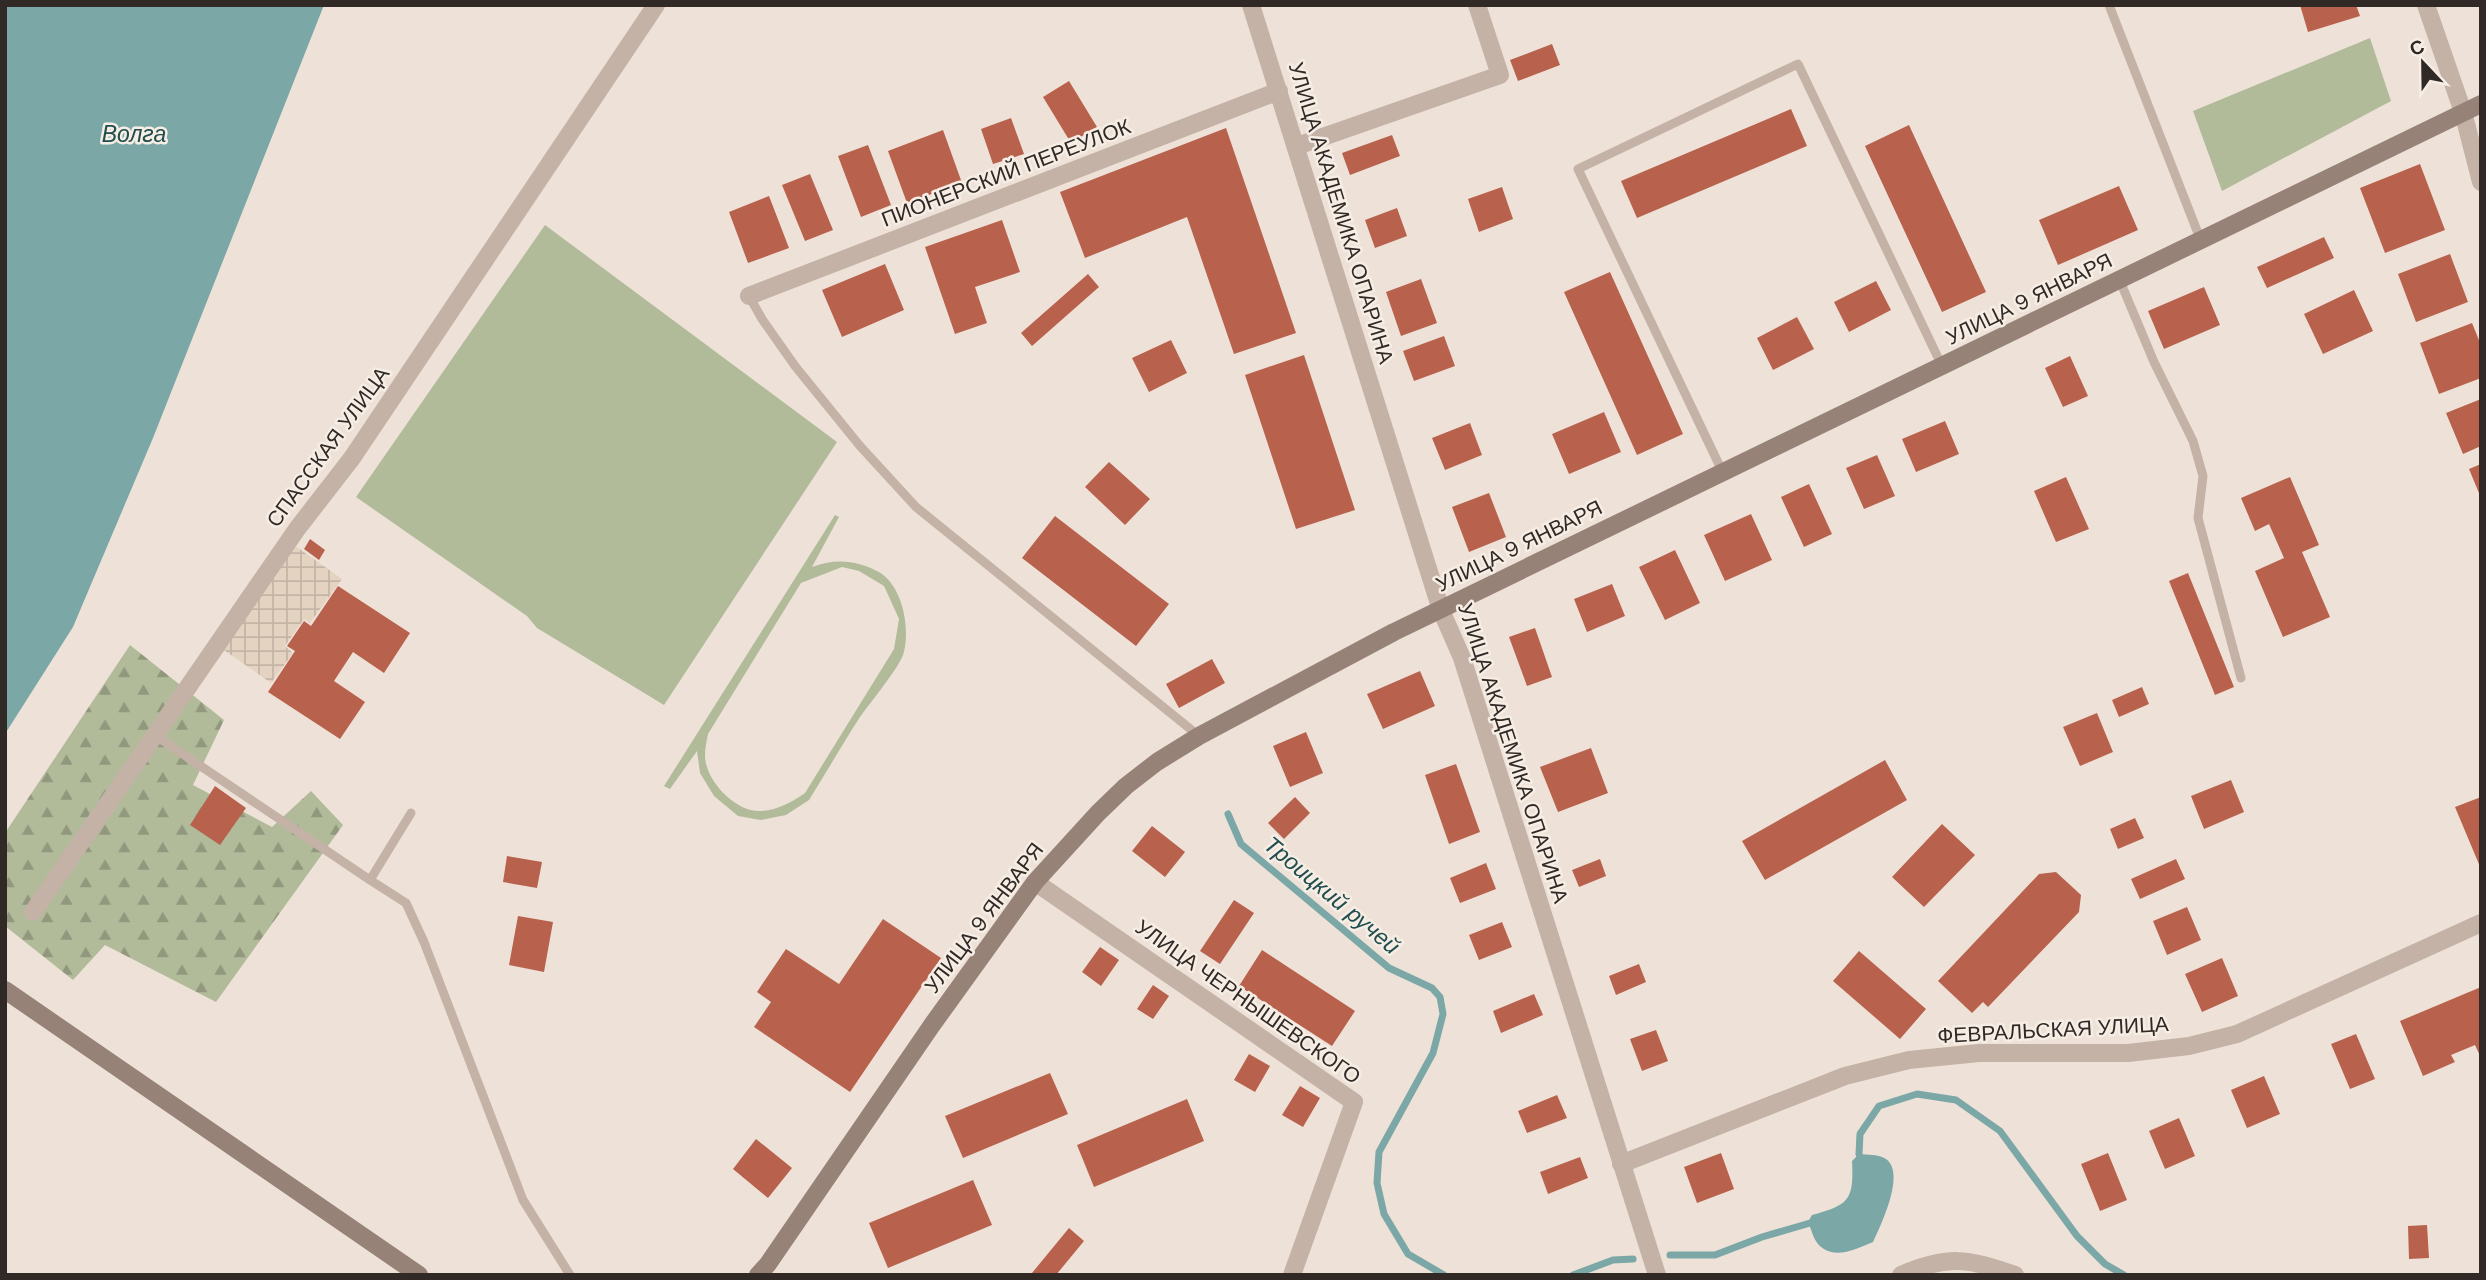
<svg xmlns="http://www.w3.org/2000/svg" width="2486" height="1280" viewBox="0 0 2486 1280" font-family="'DM Sans',sans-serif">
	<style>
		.forest { fill: url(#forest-firs) }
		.park { fill: #b1bb9a; fill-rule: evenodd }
		.plaza { fill: url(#plaza-grid) }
		.water { fill: #7ba7a7 }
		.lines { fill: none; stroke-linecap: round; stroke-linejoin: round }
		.stream { stroke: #7ba7a7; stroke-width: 7 }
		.building { fill: #b8614c }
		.service { stroke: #c4b2a6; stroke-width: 9 }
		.minor { stroke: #c4b2a6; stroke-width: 18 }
		.tertiary { stroke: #c4b2a6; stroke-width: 18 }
		.secondary { stroke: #978278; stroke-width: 18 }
		.labels { text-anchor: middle; stroke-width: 5; stroke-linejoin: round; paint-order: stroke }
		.street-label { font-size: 21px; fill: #312926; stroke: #f6ede4 }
		.water-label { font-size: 23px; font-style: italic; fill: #204d4d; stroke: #f6ede4 }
	</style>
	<defs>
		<pattern id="forest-firs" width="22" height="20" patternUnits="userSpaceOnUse" patternTransform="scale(1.75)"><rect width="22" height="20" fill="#b1bb9a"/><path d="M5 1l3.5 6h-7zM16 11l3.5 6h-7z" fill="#91987d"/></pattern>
		<pattern id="plaza-grid" width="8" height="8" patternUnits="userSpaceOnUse" patternTransform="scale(1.75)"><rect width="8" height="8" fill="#e4d3c1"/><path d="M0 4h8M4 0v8" fill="none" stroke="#c4b5a6"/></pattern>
	</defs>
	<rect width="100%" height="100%" fill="#eee2d8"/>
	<!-- forest -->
	<path class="forest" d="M130,645L224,720L193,785L272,827L311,791L343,825L216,1002L105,945L73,980L5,926V833Z"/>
	<!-- park -->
	<path class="park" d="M2370,38L2391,101L2222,191L2193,111Z
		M545,225L837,442L664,705L537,628L527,616L356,497Z
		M835,515L839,517L812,567C834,558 858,560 879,572C903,586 911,630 903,655C898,669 870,703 860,717C842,745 826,773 809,800L786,815L761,820L738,816L714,796L700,773L697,751L670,789L664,786ZM842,567L859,571L884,586L899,619L894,649L805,793C792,802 776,811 759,811C737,811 713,787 707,767C703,756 706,745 708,734L801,583Z"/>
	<!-- plaza -->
	<path class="plaza" d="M294,545L342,579L310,623L304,619L285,646L293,653L271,683L221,648Z"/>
	<!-- water -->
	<path class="water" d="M5,5H324L153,438L73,627L5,734Z
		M1859,1154C1867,1155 1879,1154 1886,1159C1906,1173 1881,1225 1873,1242C1856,1249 1833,1261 1818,1244C1813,1238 1811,1228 1808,1222L1812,1215C1849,1205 1854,1200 1852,1161Z"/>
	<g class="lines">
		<!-- stream -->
		<path class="stream" d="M1228,814L1241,844L1389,968L1432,988L1440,997L1443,1014L1433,1053L1379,1152L1377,1183L1384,1214L1408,1254L1444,1275
			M1861,1160L1859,1154L1860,1134L1879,1106L1917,1094L1956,1100L2000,1131L2077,1236L2105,1264L2124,1275
			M1670,1255H1715L1762,1237L1817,1221
			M1573,1275L1613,1260L1633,1259"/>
	</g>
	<!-- building -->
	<path class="building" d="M2300,5H2356L2360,16L2308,32Z
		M1552,44L1560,65L1518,81L1510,60Z
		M1069,81L1097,127L1071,143L1043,97Z
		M1791,109L1807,146L1637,218L1621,181Z
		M1011,118L1024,154L993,164L981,129Z
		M1909,125L1986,292L1942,312L1865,146Z
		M1226,128L1296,333L1234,354L1187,217L1085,258L1060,192Z
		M943,130L962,183L907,203L888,151Z
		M1392,135L1400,156L1350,175L1342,153Z
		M868,145L891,205L861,217L838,156Z
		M2420,164L2445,230L2385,253L2360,188Z
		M810,174L833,230L805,241L782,185Z
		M2119,186L2138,230L2058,265L2039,220Z
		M1502,187L1513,219L1479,232L1468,199Z
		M769,196L789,248L748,263L729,212Z
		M1397,208L1407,236L1375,248L1365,220Z
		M1002,220L1020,272L975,287L987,323L955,334L925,247Z
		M2324,237L2334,258L2267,288L2257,267Z
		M2450,254L2468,302L2416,322L2398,274Z
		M885,264L904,310L842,337L822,290Z
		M1610,272L1683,434L1637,455L1564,292Z
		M1088,274L1099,287L1032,346L1021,333Z
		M1421,279L1437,323L1401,336L1386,292Z
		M1876,281L1891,310L1849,332L1834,302Z
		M2204,287L2220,325L2164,349L2148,311Z
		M2354,290L2373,331L2323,354L2304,314Z
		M1797,317L1814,349L1773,370L1757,338Z
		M2472,323L2481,345V378L2439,394L2420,343Z
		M1444,336L1455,366L1414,381L1403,351Z
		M1171,340L1187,373L1149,392L1132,358Z
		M1304,355L1355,510L1296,529L1245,375Z
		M2070,356L2088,396L2063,407L2045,368Z
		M2481,399V446L2463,454L2446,413Z
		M1604,412L1621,452L1569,474L1552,434Z
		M1945,421L1959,454L1916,472L1902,439Z
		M1470,423L1482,455L1445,470L1432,438Z
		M1877,455L1895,496L1864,509L1846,468Z
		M1109,462L1150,499L1125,525L1085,487Z
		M2481,464V498L2469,469Z
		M2066,477L2089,529L2056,542L2034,491Z
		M2290,477L2319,545L2302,552L2330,617L2283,637L2255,571L2284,558L2269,524L2255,531L2241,498Z
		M1809,484L1832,534L1804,547L1781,497Z
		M1489,493L1506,537L1469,552L1452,507Z
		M1751,514L1772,560L1725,581L1704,535Z
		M1055,516L1169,604L1136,646L1022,558Z
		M310,539L325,550L319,560L304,549Z
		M1675,550L1700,603L1665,620L1639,567Z
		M2188,573L2234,687L2215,695L2169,581Z
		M1612,584L1625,616L1587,632L1574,599Z
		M338,586L410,633L384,673L353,652L334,681L365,702L340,739L268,692L295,651L287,646L304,621L311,626Z
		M1535,628L1552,677L1527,686L1509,637Z
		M1212,659L1225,683L1179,708L1166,684Z
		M1420,671L1435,706L1383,729L1367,694Z
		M2142,687L2149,704L2119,717L2112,700Z
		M2097,713L2113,752L2080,766L2063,727Z
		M1306,732L1323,773L1290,787L1273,746Z
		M1591,748L1608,793L1558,812L1540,767Z
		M1885,760L1907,800L1765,880L1742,841Z
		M1456,764L1480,832L1449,844L1425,775Z
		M2231,780L2244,812L2204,829L2191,796Z
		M215,786L246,808L220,845L190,825Z
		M1295,797L1310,813L1284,839L1268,823Z
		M2481,797V869L2455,807Z
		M2135,818L2144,838L2118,849L2110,829Z
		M1942,824L1975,855L1924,907L1892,877Z
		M1152,826L1185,852L1165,877L1132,851Z
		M507,856L542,862L537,888L503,882Z
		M1600,859L1606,876L1579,887L1572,870Z
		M2176,859L2185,879L2140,899L2131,879Z
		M1486,863L1496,889L1460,903L1450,878Z
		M2056,872L2081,895L2079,912L1988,1007L1983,1002L1972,1013L1938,981L2039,874Z
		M1234,900L1254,913L1220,964L1200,951Z
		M2187,907L2201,940L2167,955L2153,921Z
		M518,916L553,922L544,972L509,965Z
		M883,919L941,958L850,1092L754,1027L771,1002L757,992L786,949L839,984Z
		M1502,922L1512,947L1479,960L1469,935Z
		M1100,947L1119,960L1101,986L1082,972Z
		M1262,950L1355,1011L1332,1046L1239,986Z
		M1859,951L1926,1009L1900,1039L1833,981Z
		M2222,958L2238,996L2202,1012L2185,974Z
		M1639,964L1646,982L1616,995L1609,976Z
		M1153,985L1169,996L1153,1019L1137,1009Z
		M2481,987V1058L2475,1045L2451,1055L2455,1062L2423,1076L2400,1021Z
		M1534,994L1543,1015L1501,1033L1493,1011Z
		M1656,1030L1668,1061L1642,1071L1630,1039Z
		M2356,1034L2375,1079L2350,1089L2331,1044Z
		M1249,1054L1270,1066L1255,1092L1234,1080Z
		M1050,1073L1068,1114L963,1158L945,1116Z
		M2264,1076L2280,1114L2247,1128L2231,1090Z
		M1300,1086L1320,1098L1303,1127L1282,1115Z
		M1557,1095L1567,1118L1527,1133L1518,1111Z
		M1187,1099L1204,1141L1094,1187L1077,1145Z
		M2179,1118L2195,1156L2165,1169L2149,1131Z
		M756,1139L792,1168L768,1198L733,1169Z
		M1721,1153L1734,1189L1697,1203L1684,1167Z
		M2108,1153L2127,1200L2100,1211L2081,1164Z
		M1580,1157L1588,1178L1548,1194L1540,1172Z
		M973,1180L992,1225L888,1268L869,1223Z
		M2427,1225L2429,1258L2409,1259L2408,1226Z
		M1069,1228L1084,1241L1056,1275H1035L1032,1273Z"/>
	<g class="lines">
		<!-- service -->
		<path class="service" d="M2109,5L2201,241
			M2120,281L2154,362L2193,441L2203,476L2198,518L2241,678
			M749,296L762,319L795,366L860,446L916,507L1199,736
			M1723,473L1578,169L1798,64L1942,366
			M156,736L370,880
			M411,813L370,880L406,903L424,942L523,1200L570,1275"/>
		<!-- minor -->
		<path class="minor" d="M1251,5L1441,610L1462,658L1657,1275
			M1297,146L1500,75L1477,5
			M749,296L1279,91
			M1035,882L1354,1102L1292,1275
			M33,912L297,529L352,458L656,5
			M1621,1164L1845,1076L1909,1060L1979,1053H2128L2189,1046L2237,1034L2481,923
			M1901,1275C1947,1255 1969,1258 2015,1275"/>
		<!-- tertiary -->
		<path class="tertiary" d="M2426,5L2463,112L2481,182"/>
		<!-- secondary -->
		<path class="secondary" d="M5,990L419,1275
			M758,1275L768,1264L932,1025L1035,882L1098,813L1126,786L1157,762L1199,736L1394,632L2481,104"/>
	</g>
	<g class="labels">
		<!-- street labels -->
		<g class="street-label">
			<text transform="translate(1006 173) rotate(-21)" y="7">ПИОНЕРСКИЙ ПЕРЕУЛОК</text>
			<text transform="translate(1341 213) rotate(73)" y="7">УЛИЦА АКАДЕМИКА ОПАРИНА</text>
			<text transform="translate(2029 299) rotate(-26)" y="7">УЛИЦА 9 ЯНВАРЯ</text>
			<text transform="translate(328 447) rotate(-54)" y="7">СПАССКАЯ УЛИЦА</text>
			<text transform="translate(1519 546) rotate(-26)" y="7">УЛИЦА 9 ЯНВАРЯ</text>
			<text transform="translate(1513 753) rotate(72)" y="7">УЛИЦА АКАДЕМИКА ОПАРИНА</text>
			<text transform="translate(984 918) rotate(-53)" y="7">УЛИЦА 9 ЯНВАРЯ</text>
			<text transform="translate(1248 1002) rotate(35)" y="7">УЛИЦА ЧЕРНЫШЕВСКОГО</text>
			<text transform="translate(2053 1030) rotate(-3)" y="7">ФЕВРАЛЬСКАЯ УЛИЦА</text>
		</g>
		<!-- water labels -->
		<g class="water-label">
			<text x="134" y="142">Волга</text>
			<text transform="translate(1332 895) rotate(40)" y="8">Троицкий ручей</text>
		</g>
	</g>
	<!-- border -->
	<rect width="2486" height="1280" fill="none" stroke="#312926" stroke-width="14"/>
	<!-- north arrow -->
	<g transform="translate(2423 63) rotate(338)" stroke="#f6ede4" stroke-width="5" paint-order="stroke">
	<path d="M0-5L12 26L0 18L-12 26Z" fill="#312926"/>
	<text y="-10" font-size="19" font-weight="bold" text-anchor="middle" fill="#312926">С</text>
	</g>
</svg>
